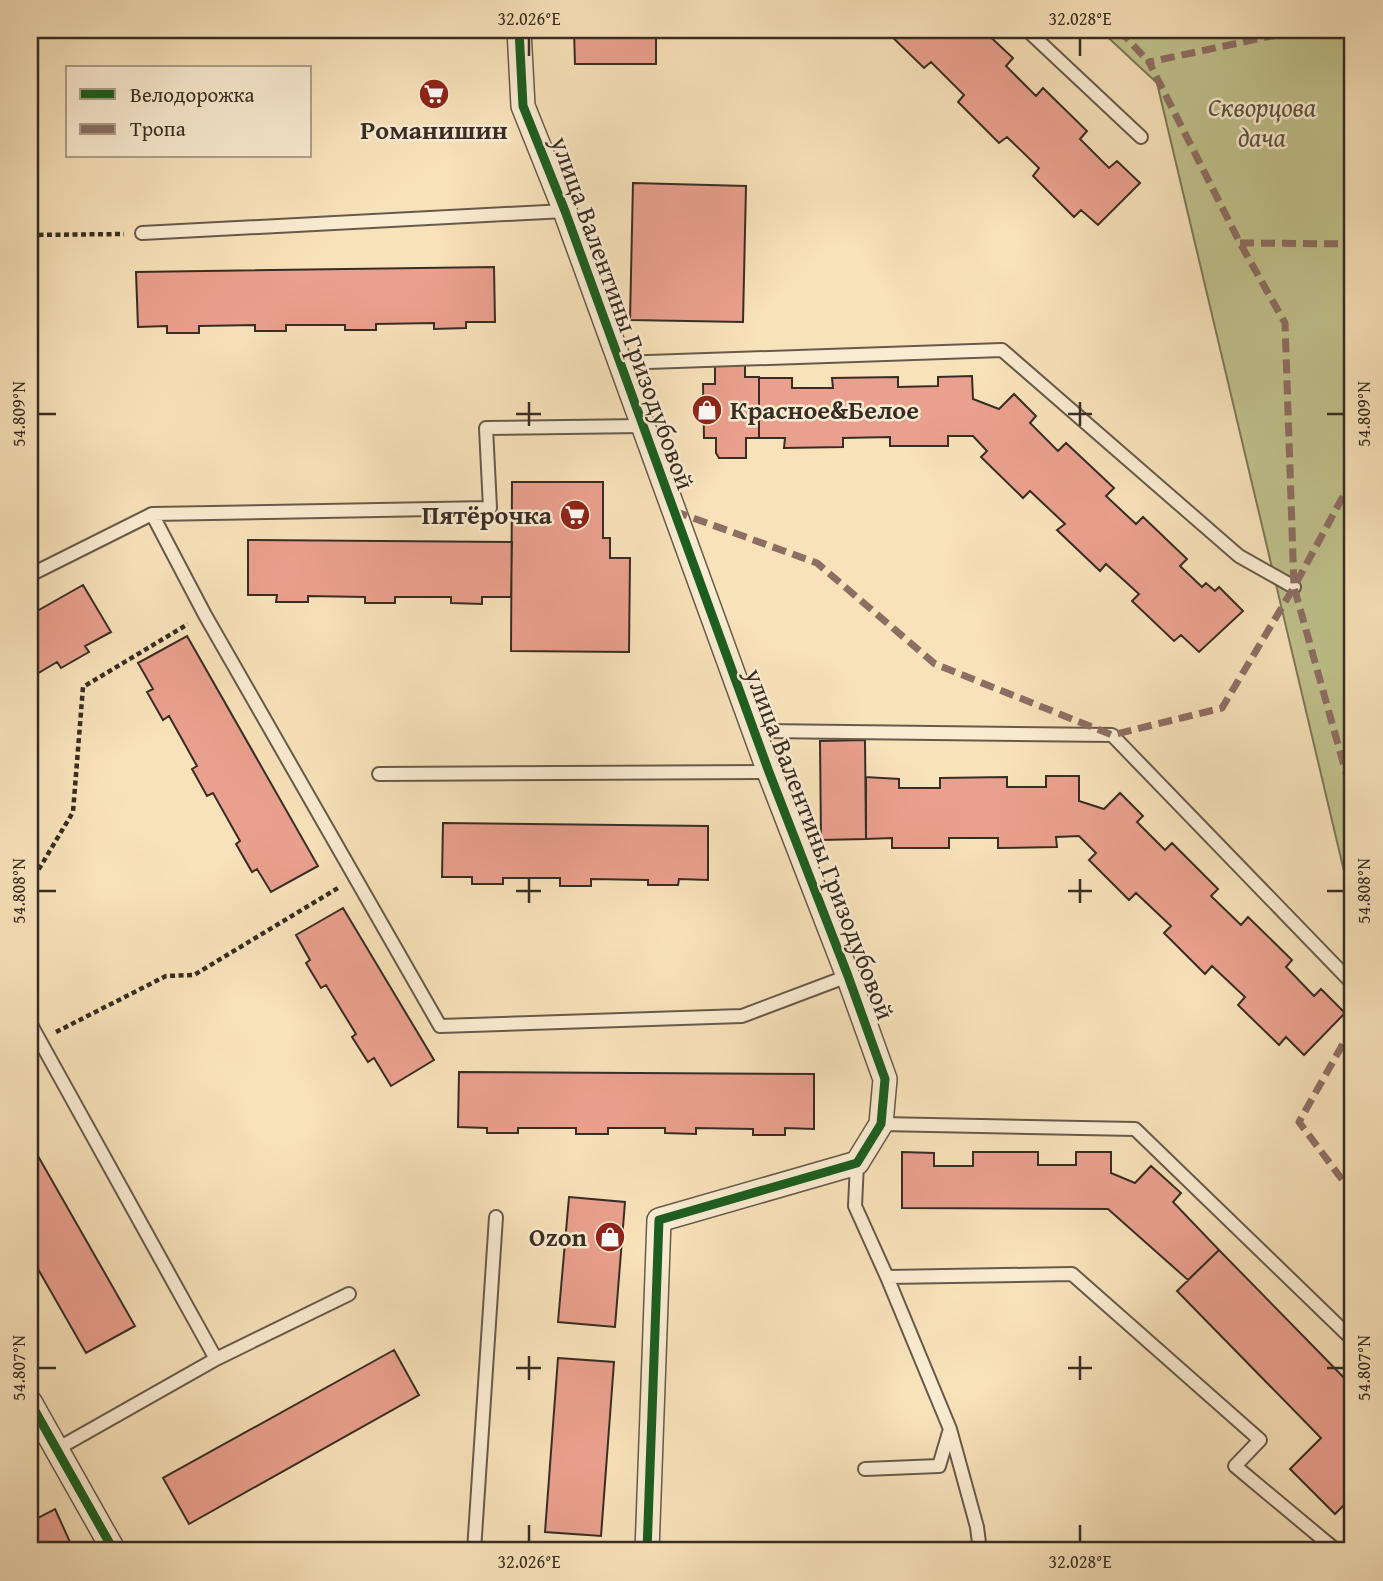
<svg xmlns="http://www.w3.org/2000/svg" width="1383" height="1581" viewBox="0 0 1383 1581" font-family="'Gentium Book Plus',serif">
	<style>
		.green { fill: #c0c28d; stroke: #7c7858; stroke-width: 2 }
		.building { fill: #eaa08e; stroke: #372d24; stroke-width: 2 }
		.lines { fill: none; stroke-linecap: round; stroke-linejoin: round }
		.service-casing { stroke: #675a4a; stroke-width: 16 }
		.minor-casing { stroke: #675a4a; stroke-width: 26 }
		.path { stroke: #372d24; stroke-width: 4.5; stroke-dasharray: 5 3.5; stroke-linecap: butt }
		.service { stroke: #faecd2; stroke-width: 12 }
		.minor { stroke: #faecd2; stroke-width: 23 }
		.quiet { stroke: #8d6e63; stroke-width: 7; stroke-dasharray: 14 7; stroke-linecap: butt }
		.cycleway-casing { stroke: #faecd2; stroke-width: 13 }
		.cycleway { stroke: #1b5e20; stroke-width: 9 }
		.ticks { fill: none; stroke: #372d24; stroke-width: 2.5 }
		.labels { text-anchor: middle; stroke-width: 5; stroke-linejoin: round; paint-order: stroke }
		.park-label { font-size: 26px; font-style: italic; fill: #59523e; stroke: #faecd2 }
		.poi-label { font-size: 26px; font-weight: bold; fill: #372d24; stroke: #faecd2; text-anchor: end }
		.street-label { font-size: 26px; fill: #372d24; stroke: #faecd2 }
		.neatline { fill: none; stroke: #372d24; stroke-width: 2.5 }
		.ticks-label { font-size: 18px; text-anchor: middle; fill: #372d24 }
	</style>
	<rect width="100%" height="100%" fill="#f8e2ba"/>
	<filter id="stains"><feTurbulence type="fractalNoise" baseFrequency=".00286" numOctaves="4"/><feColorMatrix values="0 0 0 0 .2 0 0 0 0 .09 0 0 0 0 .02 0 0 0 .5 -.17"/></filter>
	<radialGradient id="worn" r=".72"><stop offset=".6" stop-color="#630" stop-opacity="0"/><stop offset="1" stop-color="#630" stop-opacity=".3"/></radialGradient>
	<!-- green -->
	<path class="green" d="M1100,30H1353V909L1157,83Z"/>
	<!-- building -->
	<path class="building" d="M574,30H656V64H575Z
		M885,30H983L1013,58L1006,66L1036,96L1043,88L1087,131L1080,139L1109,168L1117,161L1140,183L1098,225L1081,210L1074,217L1033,176L1039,168L1007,137L999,143L958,102L964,95L931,62L924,68Z
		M633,183L746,186L743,322L630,320Z
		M494,267L495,322H466V328L434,329V323L376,324V330H345V325H286V331H255V325L199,326V333H167V326L138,327L136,272Z
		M745,362V377H759V438H746V458H719L716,453V438H704L703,384H715V367L718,364Z
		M972,376L973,399L999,409L1014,394L1036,416L1030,423L1058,451L1066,443L1114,488L1106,496L1136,524L1143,517L1187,559L1180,566L1202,587L1206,583L1215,591L1219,587L1243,611L1199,652L1181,635L1174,641L1132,601L1139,594L1106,564L1100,571L1057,530L1065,524L1030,491L1023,498L981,457L987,451L973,436H948V446H890V437L843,438V447L784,448L785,438H759V378H792V388H833L832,378L898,377V387L938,386V377Z
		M512,482H603V538H610V558H630L629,652L511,651Z
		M248,540L512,542L511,597H482V604L451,603V597H395V603H365V597L308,596V602H276L277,595H248Z
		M83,585L111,632L85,646L89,652L61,668L57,662L30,678V615Z
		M187,636L318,866L271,892L257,869L252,872L236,844L240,841L213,793L207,796L192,769L197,766L169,716L163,720L147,692L153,689L138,663Z
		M865,740L866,839L821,840L820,741Z
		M1046,776H1079V801L1104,809L1120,793L1143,816L1137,822L1165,850L1172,843L1218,889L1211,896L1241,925L1248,917L1292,960L1286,967L1314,996L1321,989L1345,1013L1304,1055L1286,1037L1279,1045L1238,1005L1245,997L1212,966L1205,974L1164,933L1171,926L1136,893L1129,900L1089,860L1096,853L1079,836L1056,837L1057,847L998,848V838H949V848H892V838L866,839V777L899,779V788H940V778L1007,777V787H1046Z
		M443,823L708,826V880L679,879L678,885H648V880L591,879V886H560V878H503V884H472V877H442Z
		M343,908L434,1060L391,1086L374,1058L368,1062L352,1037L356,1034L326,985L321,988L306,963L310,960L296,935Z
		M459,1072L814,1074V1129L785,1128V1135H753V1129L696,1128V1134L665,1133V1128H608V1134H576V1128H518V1133H487V1128L458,1127Z
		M30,1142L135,1326L86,1353L30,1255Z
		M902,1152L934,1153V1166H973V1152H1038V1165H1076V1152H1111V1173L1135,1183L1151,1166L1181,1193L1173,1202L1219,1250L1188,1280L1108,1209L902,1208Z
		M569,1197L625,1202L615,1327L558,1322Z
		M1219,1250L1353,1387V1496L1335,1514L1290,1469L1321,1438L1177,1291Z
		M394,1350L419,1395L189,1524L163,1478Z
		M558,1358L614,1362L601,1536L545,1532Z
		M55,1509L70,1542L51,1551H30V1522Z"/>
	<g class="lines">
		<!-- service casing -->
		<g class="service-casing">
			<path id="service" d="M1027,30L1141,137
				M142,233L565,211
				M619,363L1002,350L1239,556L1294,587
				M643,426L486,428L490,508L152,514L205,615L440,1026L742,1016L848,976
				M30,575L152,514
				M754,731L1112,735L1353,984
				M379,774L769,772
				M30,1023L216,1359L57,1449
				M881,1124L1135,1129L1353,1340
				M857,1163L855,1206L887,1277L950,1429L939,1466L865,1469
				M887,1277L1072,1274L1260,1440L1235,1466L1337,1551
				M216,1359L349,1294
				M950,1429L977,1527L980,1551
				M474,1551L496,1217"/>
		</g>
		<!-- minor casing -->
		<g class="minor-casing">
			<path id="minor" d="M519,30L523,106L565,211L769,772L848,976L885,1079L881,1124L857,1163L659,1220L647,1551
				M30,1402L114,1551"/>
		</g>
		<!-- path -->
		<path class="path" d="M30,235L124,234
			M30,884L73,812L83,687L188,624
			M56,1032L166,976L194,975L338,888"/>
		<!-- service -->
		<use href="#service" class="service"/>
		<!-- minor -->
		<use href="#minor" class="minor"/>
		<!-- quiet -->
		<path class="quiet" d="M1119,30L1149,62
			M1240,243L1353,244
			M1353,478L1294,587L1353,798
			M674,511L817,563L935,664L1112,735L1222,708L1294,587L1285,323L1240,243L1149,62L1300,30
			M1353,1026L1299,1122L1353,1194"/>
		<!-- cycleway casing -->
		<g class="cycleway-casing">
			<path id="cycleway" d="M519,30L523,106L565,211L769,772L848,976L885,1079L881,1124L857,1163L659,1220L647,1551
				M30,1402L114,1551"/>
		</g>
		<!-- cycleway -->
		<use href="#cycleway" class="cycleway"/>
	</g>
	<!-- ticks -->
	<path class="ticks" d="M529,38V56M1080,38V56M529,402V426M1080,402V426M38,414H56M516,414H541M1068,414H1092M1327,414H1344M529,879V903M1080,879V903M38,891H56M516,891H541M1068,891H1092M1327,891H1344M529,1356V1380M1080,1356V1380M38,1368H56M516,1368H541M1068,1368H1092M1327,1368H1344M529,1525V1542M1080,1525V1542"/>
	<!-- icons -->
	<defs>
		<g id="supermarket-disc" transform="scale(1.575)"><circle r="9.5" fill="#8f2418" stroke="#faecd2"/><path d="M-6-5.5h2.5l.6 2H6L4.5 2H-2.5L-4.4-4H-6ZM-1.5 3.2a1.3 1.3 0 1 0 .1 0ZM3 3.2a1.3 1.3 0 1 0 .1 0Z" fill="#fff"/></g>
		<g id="shop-disc" transform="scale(1.575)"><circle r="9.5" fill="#8f2418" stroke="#faecd2"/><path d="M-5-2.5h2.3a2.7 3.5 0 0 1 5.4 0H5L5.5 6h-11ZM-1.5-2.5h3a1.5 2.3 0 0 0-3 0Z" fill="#fff"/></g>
	</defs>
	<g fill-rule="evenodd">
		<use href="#supermarket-disc" x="434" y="94"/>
		<use href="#shop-disc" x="707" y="410"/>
		<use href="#supermarket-disc" x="575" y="515"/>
		<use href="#shop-disc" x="610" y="1237"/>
	</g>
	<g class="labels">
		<!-- park labels -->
		<g class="park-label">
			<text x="1262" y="116">Скворцова<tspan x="1262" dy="30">дача</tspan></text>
		</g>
		<!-- poi labels -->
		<g class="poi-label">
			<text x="434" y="139" text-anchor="middle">Романишин</text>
			<text x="730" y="419" text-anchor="start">Красное&amp;Белое</text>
			<text x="552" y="524">Пятёрочка</text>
			<text x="587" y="1246">Ozon</text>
		</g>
		<!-- street labels -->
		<g class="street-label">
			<text transform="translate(623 313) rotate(70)" y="9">улица Валентины Гризодубовой</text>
			<text transform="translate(820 844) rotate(69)" y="9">улица Валентины Гризодубовой</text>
		</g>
	</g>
	<!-- margin -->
	<rect width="1383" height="1581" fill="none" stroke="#f8e2ba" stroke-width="77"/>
	<!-- legend -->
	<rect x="66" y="66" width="245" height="91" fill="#faecd2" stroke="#aca08c" stroke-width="2"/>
	<rect x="80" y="89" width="35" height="10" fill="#1b5e20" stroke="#aca08c" stroke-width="2"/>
	<text x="130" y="102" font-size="21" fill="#372d24">Велодорожка</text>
	<rect x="80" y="124" width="35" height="10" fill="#8d6e63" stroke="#aca08c" stroke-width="2"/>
	<text x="130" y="136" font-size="21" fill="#372d24">Тропа</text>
	<rect x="38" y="38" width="1306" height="1504" class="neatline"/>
	<g class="ticks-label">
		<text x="529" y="25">32.026°E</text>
		<text x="1080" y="25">32.028°E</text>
		<text transform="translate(19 414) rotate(-90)" y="6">54.809°N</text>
		<text transform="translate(1364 414) rotate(-90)" y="6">54.809°N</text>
		<text transform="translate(19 891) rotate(-90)" y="6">54.808°N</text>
		<text transform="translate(1364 891) rotate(-90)" y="6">54.808°N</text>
		<text transform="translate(19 1368) rotate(-90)" y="6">54.807°N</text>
		<text transform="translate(1364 1368) rotate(-90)" y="6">54.807°N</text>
		<text x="529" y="1568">32.026°E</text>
		<text x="1080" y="1568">32.028°E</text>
	</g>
	<rect width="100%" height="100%" filter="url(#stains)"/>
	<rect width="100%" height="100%" fill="url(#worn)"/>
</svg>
